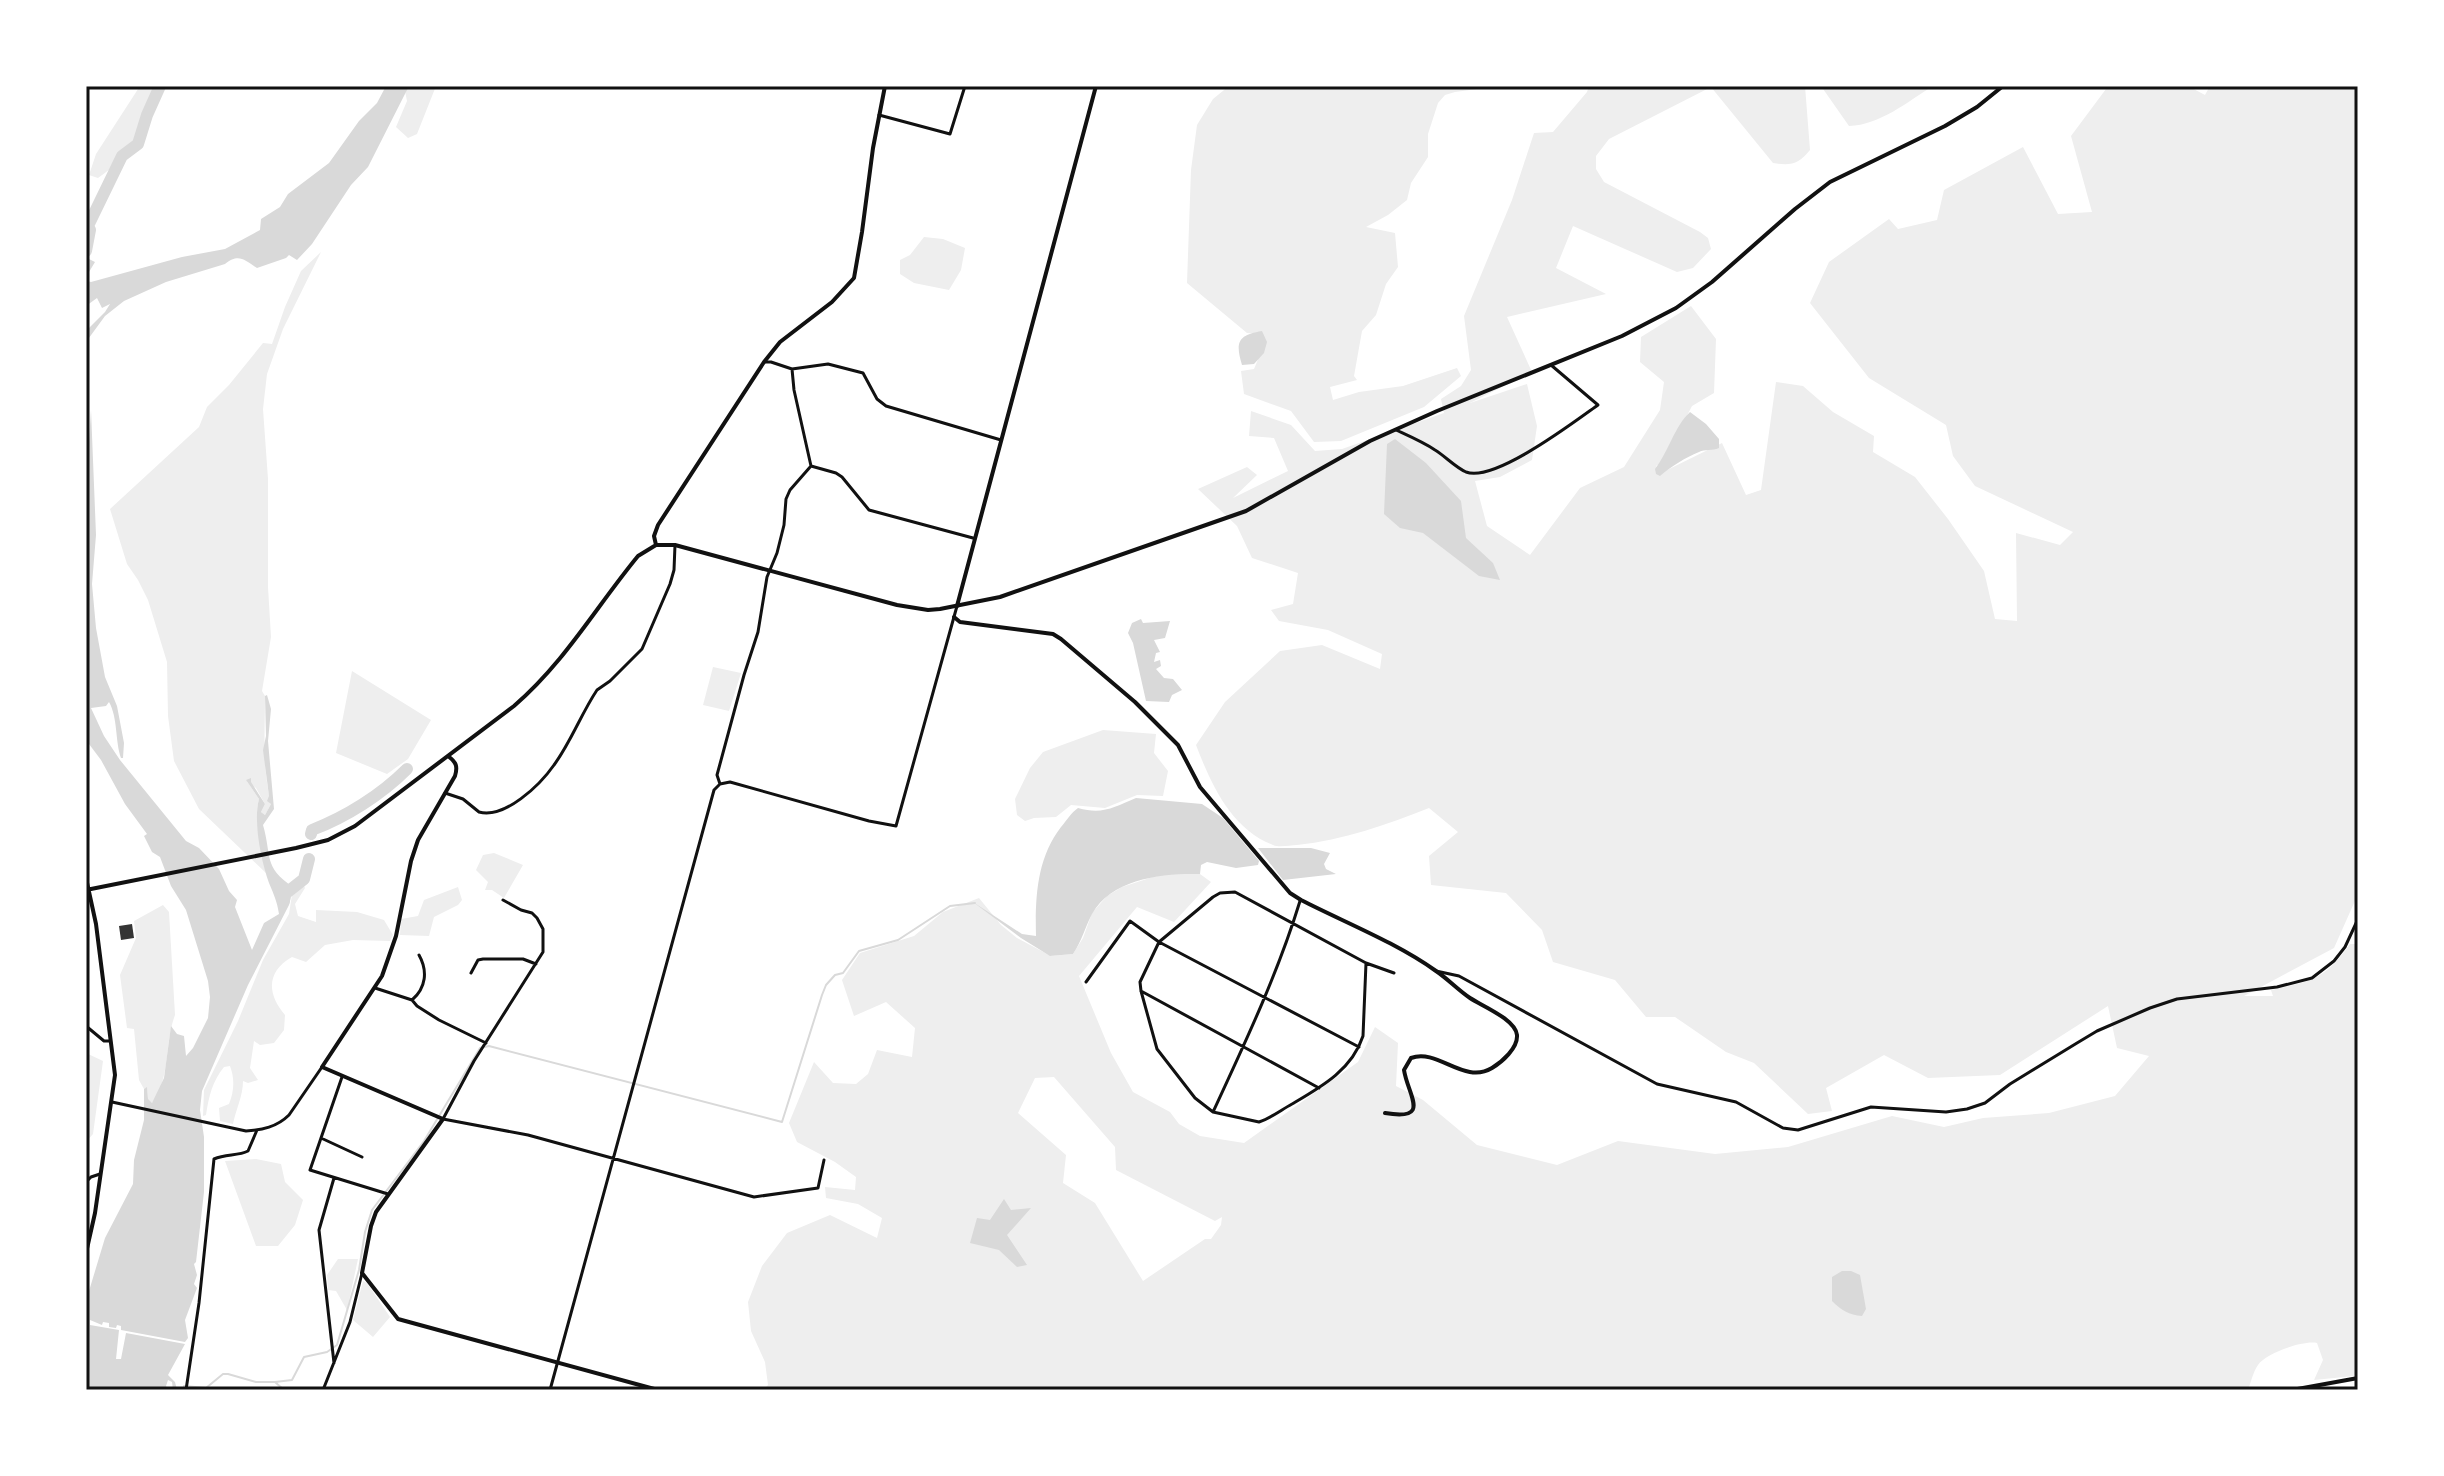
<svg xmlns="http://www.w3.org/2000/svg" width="2444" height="1476" viewBox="0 0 2444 1476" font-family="Montserrat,sans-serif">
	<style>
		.green { fill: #eee; fill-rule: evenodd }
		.water { fill: #d9d9d9 }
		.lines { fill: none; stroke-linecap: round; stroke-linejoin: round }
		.stream { stroke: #d9d9d9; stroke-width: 2 }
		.river { stroke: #d9d9d9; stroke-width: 12 }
		.building { fill: #353535 }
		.minor { stroke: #111; stroke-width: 3 }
		.tertiary { stroke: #111; stroke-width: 4 }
		.secondary { stroke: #111; stroke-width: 4 }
		.neatline { fill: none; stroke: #111; stroke-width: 3 }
	</style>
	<rect width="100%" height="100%" fill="#fff"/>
	<!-- green -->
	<path class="green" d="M140,86H158C143,122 133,155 98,178L89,175L96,154Z
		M404,86H436L417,134L408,138L396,127L407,101Z
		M1229,86H1481L1477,89L1455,92L1445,95L1438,103L1428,134V157L1411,183L1407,200L1388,215L1366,227L1395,233L1398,267L1386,284L1376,315L1362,331L1354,376L1357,380L1330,387L1333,400L1359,392L1403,386L1457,368L1461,376L1424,407L1341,441L1314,442L1291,411L1244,394L1241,371L1254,369L1264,345L1258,334L1247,333L1187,283L1191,170L1197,125L1213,99Z
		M1589,86H1805L1810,150C1799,164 1791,166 1773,163L1711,87L1609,139L1596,156V169L1604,182L1700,232L1708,238L1711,249L1693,268L1677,272L1573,226L1556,268L1606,294L1507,317L1532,372L1470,403L1527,384L1537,426L1532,460L1500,477L1475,481L1487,526L1530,555L1580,488L1624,467L1660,410L1664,382L1640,362L1641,337L1691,306L1716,339L1714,393L1692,406L1663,462L1656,466L1661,473L1722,443L1746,495L1761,490L1776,382L1803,386L1833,412L1874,436L1873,452L1915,477L1948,519L1984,571L1995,619L2017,621L2016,533L2060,545L2073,532L1975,486L1953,456L1946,425L1869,378L1810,303L1829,262L1889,219L1898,229L1937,220L1944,190L2023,147L2058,214L2092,212L2071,136L2106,89L2111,86H2188L2205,95L2210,86H2358V894L2334,948L2244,996H2273L2271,990C2312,981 2324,980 2350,944H2358V1374L2354,1376L2314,1380L2323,1360L2317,1343C2304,1340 2266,1353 2258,1365C2253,1372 2251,1382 2248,1390H763L768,1385L765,1362L751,1331L748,1302L762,1266L787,1233L830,1215L877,1238L882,1218L858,1204L826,1198L825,1187L855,1190L856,1177L835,1162L797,1142L789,1123L814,1062L833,1083L856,1084L868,1074L877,1050L912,1057L915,1028L886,1002L854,1016L842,980L860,953L914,936L943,912L979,898L1001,925L1017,938L1051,956L1073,954L1083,938L1092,913L1107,896L1122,887L1162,874H1200L1211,882L1174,922L1137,907L1079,976L1111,1053L1133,1092L1170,1112L1179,1124L1200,1136L1244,1143L1358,1062L1375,1027L1398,1043L1396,1086L1423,1100L1477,1145L1557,1165L1618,1141L1715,1154L1788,1147L1892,1116L1944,1127L1983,1118L2049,1113L2115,1096L2149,1056L2117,1048L2108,1006L2000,1075L1928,1078L1884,1055L1826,1088L1832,1111L1808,1114L1754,1063L1726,1052L1675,1017H1646L1615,980L1553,962L1542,930L1506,893L1431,885L1429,856L1458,832L1429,808C1386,825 1344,840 1297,845C1290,845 1280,848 1273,845C1231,829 1211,784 1196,745L1225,702L1280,651L1322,645L1380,669L1382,654L1328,630L1279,621L1271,610L1293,604L1298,573L1252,558L1237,526L1198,489L1247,467L1257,475L1233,498L1288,471L1274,438L1249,436L1251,411L1291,425L1315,451L1342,449L1444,413L1441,399L1461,386L1471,370L1464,316L1512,200L1534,133L1553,132L1587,92ZM1054,1077L1115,1147L1116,1170L1215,1221L1222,1217L1221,1225L1211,1239H1205L1143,1281L1095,1203L1063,1183L1066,1155L1018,1113L1035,1078Z
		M1821,86H1933C1907,102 1880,125 1849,126Z
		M924,237L943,239L965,248L961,270L949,290L914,283L900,274V260L910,255Z
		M321,252L283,329L267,374L263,409L268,479V587L271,637L262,691L265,696C265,733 262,767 271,804L265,815L261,812L265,804L256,788L246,780L259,799C253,823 262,850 267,874L199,809L174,761L168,716L167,662L148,600L138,580L127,564L110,509L199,427L207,407L229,385L263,343L272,344L285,307L301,271Z
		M713,667L741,673L729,711L703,705Z
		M352,671L431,720L408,759L387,774L336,753Z
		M1103,730L1156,734L1154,753L1168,771L1163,796L1137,795L1105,808L1071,805L1056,817L1034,818L1025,821L1017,815L1015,799L1030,768L1043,752Z
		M494,853L523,865L504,898L492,890H485L488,882L476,870L483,855Z
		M301,879L305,888L295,904L298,916L316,922V910L357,912L384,920L393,935L390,941L353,940L325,945L306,962L292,957C266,972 267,994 285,1015L284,1030L274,1043L260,1045L254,1041L250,1068L258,1080L248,1083L243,1081C243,1096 236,1109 233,1124L220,1121L219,1108L229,1104C234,1092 235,1079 230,1066L224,1067C212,1082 209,1096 206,1115L203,1116L204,1090L238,1021L263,960L289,914L294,882Z
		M458,887L462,900L458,905L434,917L429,936L400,935L401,919L418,916L424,900Z
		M163,905L169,912L175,1015C164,1044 171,1078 152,1103L148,1100L147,1088L144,1089L139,1080L134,1029L127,1028L120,975L136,938L134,921Z
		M86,1053L103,1061L93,1134L86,1142Z
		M256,1159L281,1164L285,1182L303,1200L295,1225L278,1246H256L225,1161Z
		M338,1259H358L347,1310L336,1291L328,1290L327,1275Z
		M363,1281L367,1283L390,1317L373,1337L353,1320Z"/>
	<!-- water -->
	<path class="water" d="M386,86H409L368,167L351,185L312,244L297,260L289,255L286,258L257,268C244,260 239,253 225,264L166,282L124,301L105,316L86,342V331L105,312L110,304L102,308L97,298L86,306V247L89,259L95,262L89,272L87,281L91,282L182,257L225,249L260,230L261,219L280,207L288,194L329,163L359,121L377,103Z
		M1262,331L1267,342L1264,353L1254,364L1242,365C1235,342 1238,335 1262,331Z
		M91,410L96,535L92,584L96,628L105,677L117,706L124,743L123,758H121C115,741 118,718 109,702L106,706L91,708L104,736L120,760L186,841L199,848L219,869L229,891L237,900L235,907L252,950L264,923L279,914C277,901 274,895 269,883C261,861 253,821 259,799L246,780L251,778V782L265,804L261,812L265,815L271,804L267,801L269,796L263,750L266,736L265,696L267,695L271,709L268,741L274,809L263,825C272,856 263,867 293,887L289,905L248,985L202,1091L200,1110L204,1137V1192L196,1262L194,1264L197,1275L194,1284L197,1288L185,1320L188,1338L185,1342L121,1330V1326L117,1325L116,1328L109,1327V1323L103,1322L102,1325L90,1320V1325L119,1330L116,1359H121L126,1333L185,1344L168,1375L175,1382L177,1390H173L172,1382L168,1380L166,1386L168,1390H86V1301L105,1238L133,1184L134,1160L144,1120V1089L147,1087L148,1099L152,1103L164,1078L171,1026L177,1034L184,1036L186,1056L193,1048L208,1018L210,997L208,981L186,910L171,886L160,857L152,852L144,836L147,834L125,804L101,760L86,740V455L88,458Z
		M1690,412L1706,424L1719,439V448C1712,451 1705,449 1699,452C1685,458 1673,465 1660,476L1656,474L1655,469C1669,451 1674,427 1690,412Z
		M1395,439L1426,463L1461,501L1466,538L1493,563L1500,580L1479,576L1423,533L1400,528L1384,514L1387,444Z
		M1141,619L1143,623L1170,621L1165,638L1154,640L1160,652L1156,653L1154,662L1160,660L1161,666L1156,669L1164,678L1173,679L1182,690L1172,695L1169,702L1146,701L1133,643L1128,633L1132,623Z
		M1136,798L1202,804L1223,818L1259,861L1258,865L1236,868L1207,862L1201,865L1200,874C1164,873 1112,878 1092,914C1085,927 1082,941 1073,954L1050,956L1021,938L973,902L1022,934L1036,936C1035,897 1037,858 1061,827C1067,820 1071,813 1078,808C1103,815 1114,807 1136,798Z
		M1258,848H1311L1330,853L1324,864L1326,869L1336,874L1283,880Z
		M1004,1199L1011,1210L1031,1208L1007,1235L1027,1265L1017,1267L999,1250L970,1243L977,1218L990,1220Z
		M1842,1271H1851L1860,1275L1866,1309L1862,1316C1849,1315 1841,1310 1832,1301V1277Z"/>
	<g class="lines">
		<!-- stream -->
		<path class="stream" d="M275,1382L292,1380L304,1357L327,1352L337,1345L359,1270L365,1232L372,1210L424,1141L480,1048L489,1046L782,1122L822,995L826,985L835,975L843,973L859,951L898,940L950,906L975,903
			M184,1390V1386L206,1388L223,1374H228L256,1382H275L284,1390"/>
		<!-- river -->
		<path class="river" d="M86,251L90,230L88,226L122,156L138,144L147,115L160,86
			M311,834L312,830C346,817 381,795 407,769
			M284,901L285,894L304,879L309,859"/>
	</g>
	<!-- building -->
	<path class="building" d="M132,924L134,938L121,940L119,926Z"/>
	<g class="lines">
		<!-- minor -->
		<path class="minor" d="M879,115L950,134L965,86
			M764,362H771L792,369L828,364L863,373L877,399L886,406L1001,440
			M792,369L794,390L811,466
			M1396,430C1409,436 1423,442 1435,450C1445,456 1455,467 1466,472C1494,483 1574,422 1598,405L1551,365
			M811,466L836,473L842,477L869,510L973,538
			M720,784L717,775L744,675L758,632L767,577L777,553L784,525L786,499L790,490L811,466
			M445,793L463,799L479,812C505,819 540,785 554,765C571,742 581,714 597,690L610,681L642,649L670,584L674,570L675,545
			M503,900L521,910L532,913L537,918L543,929V952L474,1061L443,1119L528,1135L754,1197L818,1188L824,1160
			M1366,963L1363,1036C1352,1070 1321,1087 1292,1104C1281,1110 1271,1118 1259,1122L1213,1112L1195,1098L1157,1049L1141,991L1140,982L1159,942L1213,897L1220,893L1235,892L1366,963L1394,973
			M1436,971L1459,976L1657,1084L1736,1102L1783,1128L1798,1130L1871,1107L1946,1112L1967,1109L1985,1103L2010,1084L2077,1043L2097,1031L2150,1008L2177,999L2277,987L2312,978L2334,961L2345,947L2358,919
			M471,973L478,960L483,959H523L536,964
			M1086,982L1130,921L1159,942L1359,1047
			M375,988L412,1000L417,1006L439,1020L486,1043
			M1141,991L1319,1088
			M412,1000C426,988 428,971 419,955
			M86,1026L104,1041H109
			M342,1077L310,1170L388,1194
			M112,1102L246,1131C262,1130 277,1127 289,1115L322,1067
			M1213,1112C1245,1043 1278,973 1300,901
			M321,1138L362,1157
			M334,1178L319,1230L334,1363
			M86,1182L91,1177L100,1174
			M186,1390L199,1303L214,1159C226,1154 238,1156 248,1151L257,1130
			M259,1390H271
			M323,1390L350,1322L362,1273
			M550,1390L714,790L720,784L730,782L869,821L896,826L957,606"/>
		<!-- tertiary -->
		<path class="tertiary" d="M957,606L1096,86
			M954,617L960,622L1053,634L1061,639L1135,702L1178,745L1200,787L1290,893L1301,900C1346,923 1395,942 1436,971C1448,979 1458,990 1470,998C1482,1006 1515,1019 1517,1035C1518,1048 1502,1062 1492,1068C1464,1085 1438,1048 1411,1058L1404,1070C1408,1096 1432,1121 1385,1113
			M2292,1390L2358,1378"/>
		<!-- secondary -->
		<path class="secondary" d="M656,545L654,536L658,525L764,362L780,342L832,302L854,278L862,232L873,148L885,86
			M448,756C456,762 458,766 455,776L418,840L411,861L396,936L382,976L322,1067L443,1119L376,1212L371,1226L362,1273L398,1319L658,1390
			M86,878L96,924L115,1075L95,1213L86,1253
			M86,890L296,848L328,840L355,826L514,706C565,662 596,607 638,556L656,545H675L897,605L928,610L940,609L1000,597L1246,511L1370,441L1437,411L1622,336L1676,308L1712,282L1795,209L1830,182L1945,126L1977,107L2003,86"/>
	</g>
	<!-- border -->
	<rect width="2444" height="1476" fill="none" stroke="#ffffff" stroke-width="176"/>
	<rect x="88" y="88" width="2268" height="1300" class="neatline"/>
</svg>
